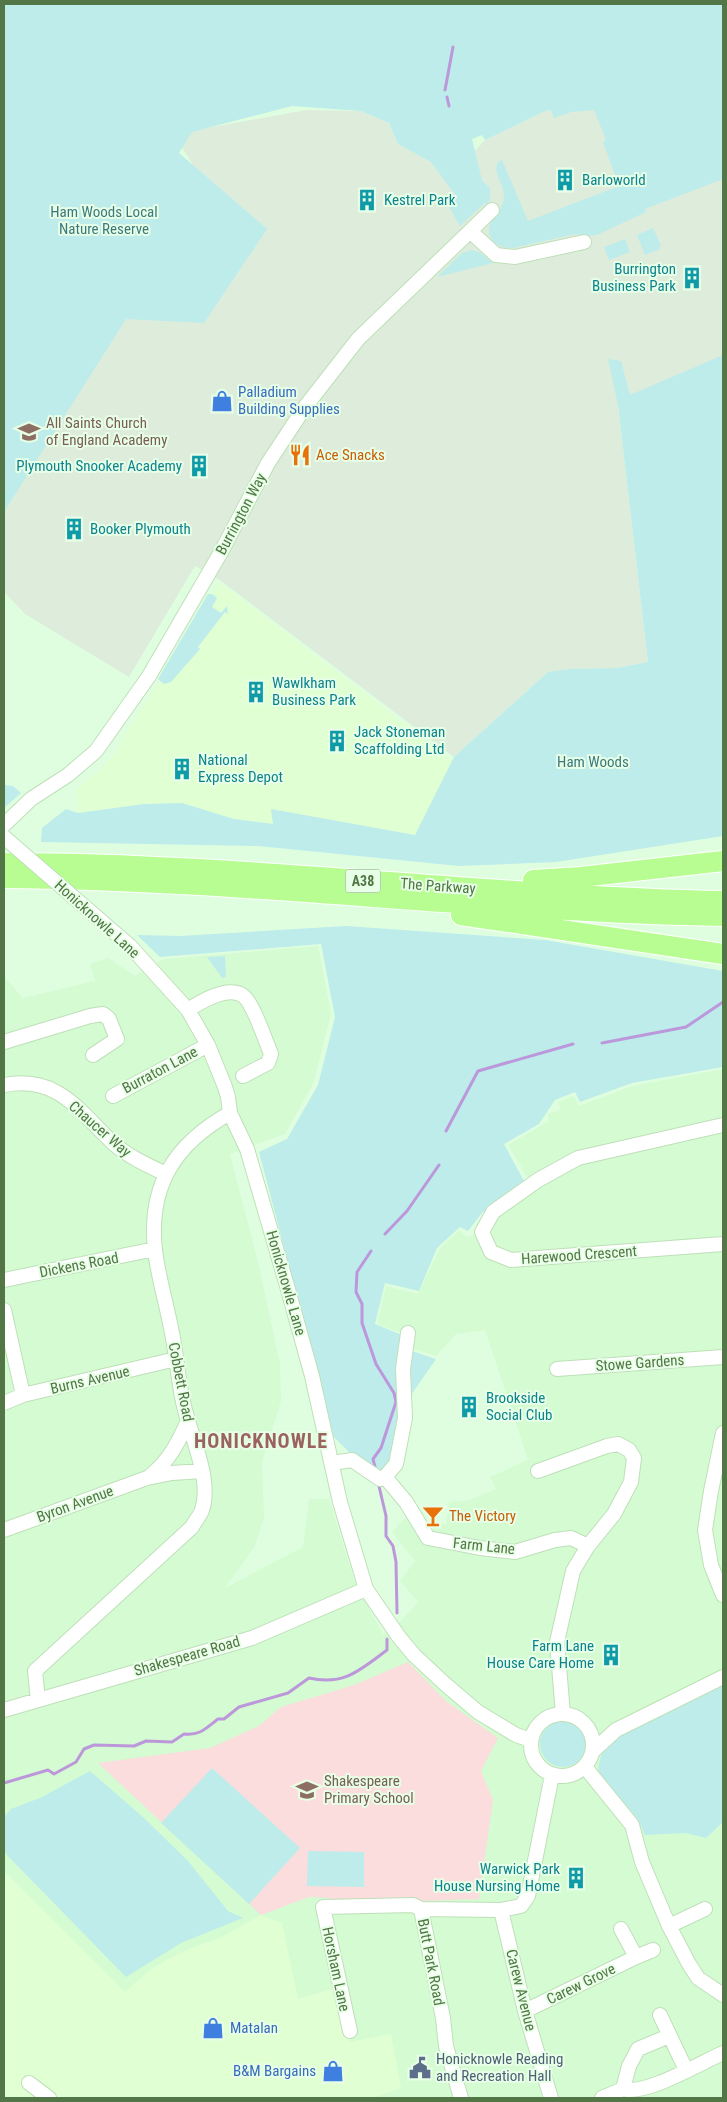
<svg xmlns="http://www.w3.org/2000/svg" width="727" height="2102" viewBox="0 0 727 2102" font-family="'Roboto Condensed',sans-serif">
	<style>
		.residential { fill: #d5fbd3 }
		.commercial { fill: #e0ffd2 }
		.industrial { fill: #deecdc }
		.education { fill: #fadddc }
		.green { fill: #bdeceb }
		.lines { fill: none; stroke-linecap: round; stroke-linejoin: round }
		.stream { stroke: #bc98db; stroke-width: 3 }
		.minor-casing { stroke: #bee0b8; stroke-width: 16 }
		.highway-casing { stroke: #fff; stroke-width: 22 }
		.minor { stroke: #fff; stroke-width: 14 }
		.highway { stroke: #b7fd91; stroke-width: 20 }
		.minor-bridge-casing { stroke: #bee0b8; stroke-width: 16; stroke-linecap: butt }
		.minor-bridge { stroke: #fff; stroke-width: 14 }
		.labels { text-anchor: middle; stroke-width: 4; stroke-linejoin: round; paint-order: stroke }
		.shield { fill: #e8ffe7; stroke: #7f9f76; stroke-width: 1 }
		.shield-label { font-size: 14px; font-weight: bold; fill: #527645 }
		.culture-label { font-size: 15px; fill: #0d838f; stroke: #e8ffe7; text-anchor: start }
		.park-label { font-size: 15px; fill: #3c787d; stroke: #e8ffe7 }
		.shop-label { font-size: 15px; fill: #366cbe; stroke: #e8ffe7; text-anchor: start }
		.education-label { font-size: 15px; fill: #785e54; stroke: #e8ffe7; text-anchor: start }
		.food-label { font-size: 15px; fill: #c56008; stroke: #e8ffe7; text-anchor: start }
		.street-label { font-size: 15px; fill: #527645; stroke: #e8ffe7 }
		.service-label { font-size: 15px; fill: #4e5e75; stroke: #e8ffe7; text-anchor: start }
		.district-label { font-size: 20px; font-weight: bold; letter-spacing: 1px; fill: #9a6360; stroke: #e8ffe7 }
	</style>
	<rect width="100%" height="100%" fill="#dffedf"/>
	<!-- residential -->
	<path class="residential" d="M318,946L331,1014L313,1084L285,1134L230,1154L259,1266L280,1364L281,1401L262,1462L264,1517L255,1546L225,1588L303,1547L309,1499H329L355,1583L383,1634L401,1621L418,1602L400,1581L415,1561L392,1532L407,1516L423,1535L435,1523L446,1524L449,1502L470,1500L496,1489L490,1477L528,1460L485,1330L456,1334L436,1356L411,1348L415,1338L377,1324L386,1286L418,1294L440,1248L459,1230L466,1237L482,1232L493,1212L532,1185L508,1145L549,1121L548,1114L561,1110L558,1102L574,1096L579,1106L632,1086L723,1069V2098H4V977L23,998L95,981L90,964L108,958L135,976L163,959Z"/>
	<!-- commercial -->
	<path class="commercial" d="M219,582L464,769L415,835L271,810L274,824L234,819L182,803L144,804L78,813L77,789L100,770L117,751L124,736L160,682L164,684L200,649L197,647L225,612L228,614L226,606L221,613L211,606L217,598L212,594Z
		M4,1871L125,1992L148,1971L167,1960L193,1947L218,1939L261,1915L282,1923L298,1999L336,1988L350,2042L391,2034L401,2088L372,2098H4Z"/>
	<!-- industrial -->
	<path class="industrial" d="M599,103L723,168V364L618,405L648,662L617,668L569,669L548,672L454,757L221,581L195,566L129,677L25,614L4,592V512L127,313L199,175L174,134L306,110L361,111L389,123L398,144L431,162L450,185L482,180L474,152L485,140L543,112L574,105Z"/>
	<!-- education -->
	<path class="education" d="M408,1662L446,1701L498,1738L481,1771L493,1800L479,1899L331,1904L329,1898L309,1897L261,1915L98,1763L210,1748L259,1726L281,1707L354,1685Z"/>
	<!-- green -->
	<path class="green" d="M4,4H723V179L645,209L646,212L597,235L587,236L575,234L513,248C499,249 485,240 490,224C494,214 504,209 504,196C504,184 492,173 498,162L502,160L528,221L619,186L603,142L606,140L594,110L571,112L554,118L551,110L543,112L485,140L482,135L472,139L482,180L490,188V200L487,204L485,203L460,226L447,203L456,196L431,162L398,144L389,123L361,111L292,106L192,132L179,153L267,229L204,323L126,319L4,512Z
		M653,228L661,246L659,247L660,249L645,255L637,235Z
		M625,239L630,252L609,260L604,247Z
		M472,250L481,253L493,263L437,277L462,253Z
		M723,355V836L556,862L459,866L258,846L41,842L42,828L66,809L78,813L144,804L182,803L234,819L273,824L271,809L415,835L454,757L548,672L569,669L617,668L648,662L618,405L608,359L621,361L630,395Z
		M208,594H212L217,598L212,607L221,613L227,606L228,614L225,612L198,647L200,649L171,682L164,684L158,679Z
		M4,785L13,786L21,793L4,808Z
		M346,926L545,940L723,971V1067L632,1083L580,1102L575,1092L555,1100L539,1124L504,1144L524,1181L482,1213L468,1231L460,1227L437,1248L419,1291L385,1283L375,1324L412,1339L409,1350L436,1359L409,1398L391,1459L382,1472L350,1453L334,1437L259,1152L287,1139L318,1085L335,1017L321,944L160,957L137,935L180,936Z
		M225,956L226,977L222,978L207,957Z
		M723,1686V1822L706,1838L686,1833L645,1835L637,1818L598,1772L600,1759L605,1744Z
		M540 1744a23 23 0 1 1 46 0a23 23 0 1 1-46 0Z
		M212,1768L300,1848L249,1904L161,1823Z
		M90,1771L144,1818L188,1861L228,1911L243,1918L181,1943L126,1977L4,1852V1817L11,1809L40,1798Z
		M308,1851L364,1852V1887L307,1886Z"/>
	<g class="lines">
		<!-- stream -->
		<path class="stream" d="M445,90L453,47
			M447,97L449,106
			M602,1043L686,1027L723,1002
			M446,1131L478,1071L573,1044
			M385,1234L407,1211L439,1165
			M371,1251L357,1272L356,1292L362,1304V1323L376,1364L394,1393L396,1402L381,1448L373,1459L376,1471
			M378,1482L386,1516V1536L393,1546L396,1562L397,1613
			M4,1783L48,1770L54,1774L76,1762L84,1749L94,1745L134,1746L146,1741L172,1742L184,1734C200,1736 206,1728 218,1719H224L239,1707L288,1693L309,1678C344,1686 360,1670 387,1650V1639"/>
		<!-- minor casing -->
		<g class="minor-casing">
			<path id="minor" d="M470,231L496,255L515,257L584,242
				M4,825L31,799L68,775L96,751L149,676L221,552L268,463L305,407L358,339L492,210
				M130,946L188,1010L208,1045L225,1087L228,1097L230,1113L247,1149L287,1286L312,1376L340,1502L366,1589L399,1637L414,1655L445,1684L478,1712L516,1735L531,1740
				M188,1010C200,1002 227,986 242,995C252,1000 266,1042 271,1054L268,1063L243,1076
				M4,1042L90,1016L103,1014L109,1019L117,1039L93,1055
				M4,1085C58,1075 79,1111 113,1143C129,1157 147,1165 166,1174
				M113,1096L208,1045
				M723,1125L578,1158L538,1180L493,1212L482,1232L491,1252L511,1260L723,1244
				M4,1280L155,1249
				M4,1310L23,1395
				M557,1369L723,1357
				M4,1403L23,1395L176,1359
				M723,1433L711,1491L705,1530L711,1565L723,1595
				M332,1463L352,1460L380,1479L385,1477L406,1502L428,1538L480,1548L515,1552L555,1540L571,1538L588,1546
				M538,1471L607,1446L618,1444L629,1450L634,1458L631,1482L614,1514L588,1546L573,1571L557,1642L563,1714
				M150,1476C169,1461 178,1443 188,1421
				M385,1477L396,1464L405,1418L403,1369L408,1333
				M4,1530L147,1478L172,1473L202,1471
				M38,1700L35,1671L192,1527C195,1521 200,1516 202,1510C212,1481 192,1439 185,1410C178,1384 177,1355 171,1328C166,1302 158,1276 155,1250C148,1185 175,1144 230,1113
				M4,1710L252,1638L366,1589
				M531 1745a31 31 0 1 1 62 0a31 31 0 1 1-62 0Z
				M593,1751L616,1730L723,1677
				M585,1767L632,1825L642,1862L669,1926L689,1964L698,1978L723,1995
				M421,1909L443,2018L446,2046L461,2098
				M501,1910L525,2011L551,2098
				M669,1926L705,1909
				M621,1929L636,1957
				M525,2011L636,1957L653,1950
				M660,2015L686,2070
				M350,2031L323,1907L413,1905L421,1909L501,1910L521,1906L528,1896L552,1775
				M29,2083L49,2098
				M623,2089C645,2096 700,2063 723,2053
				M602,2098L623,2089L629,2066L638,2049L669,2036"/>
		</g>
		<!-- highway casing -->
		<g class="highway-casing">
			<path id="highway" d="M4,863C244,863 483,896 723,901
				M4,878C244,880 483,912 723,916
				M533,880L581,877L723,861
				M461,915L723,954"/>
		</g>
		<!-- minor -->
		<use href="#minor" class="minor"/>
		<!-- highway -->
		<use href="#highway" class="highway"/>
		<!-- minor-bridge casing -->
		<g class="minor-bridge-casing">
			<path id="minor-bridge" d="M4,837L130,946"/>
		</g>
		<!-- minor-bridge -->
		<use href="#minor-bridge" class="minor-bridge"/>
	</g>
	<!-- icons -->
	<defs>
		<g id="building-bare" transform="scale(1.725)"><path d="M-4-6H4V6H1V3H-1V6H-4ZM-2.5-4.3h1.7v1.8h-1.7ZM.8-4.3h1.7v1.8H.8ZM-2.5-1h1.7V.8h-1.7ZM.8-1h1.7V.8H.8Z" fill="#0f9aa8" stroke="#e8ffe7" stroke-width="2.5" paint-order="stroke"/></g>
		<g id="shop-bare" transform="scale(1.725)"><path d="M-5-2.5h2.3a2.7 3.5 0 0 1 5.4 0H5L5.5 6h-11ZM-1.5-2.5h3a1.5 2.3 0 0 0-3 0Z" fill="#3f7fe0" stroke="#e8ffe7" stroke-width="2.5" paint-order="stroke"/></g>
		<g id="school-bare" transform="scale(1.725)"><path d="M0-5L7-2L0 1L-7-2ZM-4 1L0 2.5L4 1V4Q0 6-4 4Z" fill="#8d6e63" stroke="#e8ffe7" stroke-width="2.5" paint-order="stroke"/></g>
		<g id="restaurant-bare" transform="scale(1.725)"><path d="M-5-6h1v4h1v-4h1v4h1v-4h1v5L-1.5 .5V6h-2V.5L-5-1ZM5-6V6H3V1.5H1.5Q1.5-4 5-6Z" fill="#e8710a" stroke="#e8ffe7" stroke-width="2.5" paint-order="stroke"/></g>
		<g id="bar-bare" transform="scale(1.725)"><path d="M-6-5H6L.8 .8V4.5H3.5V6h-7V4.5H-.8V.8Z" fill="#e8710a" stroke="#e8ffe7" stroke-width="2.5" paint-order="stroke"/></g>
		<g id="civic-bare" transform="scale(1.725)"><path d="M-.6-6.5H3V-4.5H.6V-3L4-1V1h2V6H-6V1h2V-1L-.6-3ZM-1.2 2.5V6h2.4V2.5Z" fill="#5c6f8a" stroke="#e8ffe7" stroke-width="2.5" paint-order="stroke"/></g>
	</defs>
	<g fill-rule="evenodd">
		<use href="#building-bare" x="565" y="180"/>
		<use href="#building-bare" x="367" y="200"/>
		<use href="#building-bare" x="692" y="278"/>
		<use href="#shop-bare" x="222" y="401"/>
		<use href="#school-bare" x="29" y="432"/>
		<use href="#restaurant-bare" x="300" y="455"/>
		<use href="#building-bare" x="199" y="466"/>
		<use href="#building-bare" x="74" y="529"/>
		<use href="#building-bare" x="256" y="692"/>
		<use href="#building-bare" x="337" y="741"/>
		<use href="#building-bare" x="182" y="769"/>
		<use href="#building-bare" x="469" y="1407"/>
		<use href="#bar-bare" x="433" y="1516"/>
		<use href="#building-bare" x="611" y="1655"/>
		<use href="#school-bare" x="307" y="1790"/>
		<use href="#building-bare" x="576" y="1878"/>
		<use href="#shop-bare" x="213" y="2028"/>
		<use href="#civic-bare" x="420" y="2068"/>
		<use href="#shop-bare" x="333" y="2071"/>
	</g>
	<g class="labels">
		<!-- shield labels -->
		<rect class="shield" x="345.5" y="869.5" width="35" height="23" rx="4"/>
		<g class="shield-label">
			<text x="363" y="886">A38</text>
		</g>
		<!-- culture labels -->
		<g class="culture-label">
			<text x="582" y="185">Barloworld</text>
			<text x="384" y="205">Kestrel Park</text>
			<text x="676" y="274" text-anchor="end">Burrington<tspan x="676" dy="17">Business Park</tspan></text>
			<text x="182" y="471" text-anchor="end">Plymouth Snooker Academy</text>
			<text x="90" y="534">Booker Plymouth</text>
			<text x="272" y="688">Wawlkham<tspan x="272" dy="17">Business Park</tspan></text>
			<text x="354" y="737">Jack Stoneman<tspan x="354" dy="17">Scaffolding Ltd</tspan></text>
			<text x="198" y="765">National<tspan x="198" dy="17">Express Depot</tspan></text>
			<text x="486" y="1403">Brookside<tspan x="486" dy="17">Social Club</tspan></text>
			<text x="594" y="1651" text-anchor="end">Farm Lane<tspan x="594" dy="17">House Care Home</tspan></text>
			<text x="560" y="1874" text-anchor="end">Warwick Park<tspan x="560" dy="17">House Nursing Home</tspan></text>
		</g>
		<!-- park labels -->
		<g class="park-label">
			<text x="104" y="217">Ham Woods Local<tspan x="104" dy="17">Nature Reserve</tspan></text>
			<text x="593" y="767">Ham Woods</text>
		</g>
		<!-- shop labels -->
		<g class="shop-label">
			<text x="238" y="397">Palladium<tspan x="238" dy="17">Building Supplies</tspan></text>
			<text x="230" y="2033">Matalan</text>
			<text x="316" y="2076" text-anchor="end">B&amp;M Bargains</text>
		</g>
		<!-- education labels -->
		<g class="education-label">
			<text x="46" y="428">All Saints Church<tspan x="46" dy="17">of England Academy</tspan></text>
			<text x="324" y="1786">Shakespeare<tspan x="324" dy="17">Primary School</tspan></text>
		</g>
		<!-- food labels -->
		<g class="food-label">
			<text x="316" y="460">Ace Snacks</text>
			<text x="449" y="1521">The Victory</text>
		</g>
		<!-- street labels -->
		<g class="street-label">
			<text transform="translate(241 514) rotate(-62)" y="5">Burrington Way</text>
			<text transform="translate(438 886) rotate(4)" y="5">The Parkway</text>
			<text transform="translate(97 919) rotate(42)" y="5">Honicknowle Lane</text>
			<text transform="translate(160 1070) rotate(-28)" y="5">Burraton Lane</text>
			<text transform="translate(100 1129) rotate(41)" y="5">Chaucer Way</text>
			<text transform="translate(579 1255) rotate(-4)" y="5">Harewood Crescent</text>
			<text transform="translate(79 1265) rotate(-11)" y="5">Dickens Road</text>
			<text transform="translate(286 1283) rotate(74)" y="5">Honicknowle Lane</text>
			<text transform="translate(640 1363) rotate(-4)" y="5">Stowe Gardens</text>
			<text transform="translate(90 1380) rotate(-13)" y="5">Burns Avenue</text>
			<text transform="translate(181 1382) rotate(79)" y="5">Cobbett Road</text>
			<text transform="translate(75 1504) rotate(-20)" y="5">Byron Avenue</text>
			<text transform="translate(484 1546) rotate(6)" y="5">Farm Lane</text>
			<text transform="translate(187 1656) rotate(-16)" y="5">Shakespeare Road</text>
			<text transform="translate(431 1962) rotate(79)" y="5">Butt Park Road</text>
			<text transform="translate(336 1969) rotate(78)" y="5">Horsham Lane</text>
			<text transform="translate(581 1984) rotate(-26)" y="5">Carew Grove</text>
			<text transform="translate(521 1990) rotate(76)" y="5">Carew Avenue</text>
		</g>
		<!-- service labels -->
		<g class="service-label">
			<text x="436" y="2064">Honicknowle Reading<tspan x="436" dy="17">and Recreation Hall</tspan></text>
		</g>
		<!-- district labels -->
		<g class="district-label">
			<text x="261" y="1448">HONICKNOWLE</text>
		</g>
	</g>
	<!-- border -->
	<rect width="727" height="2102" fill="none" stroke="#527645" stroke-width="10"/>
</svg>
